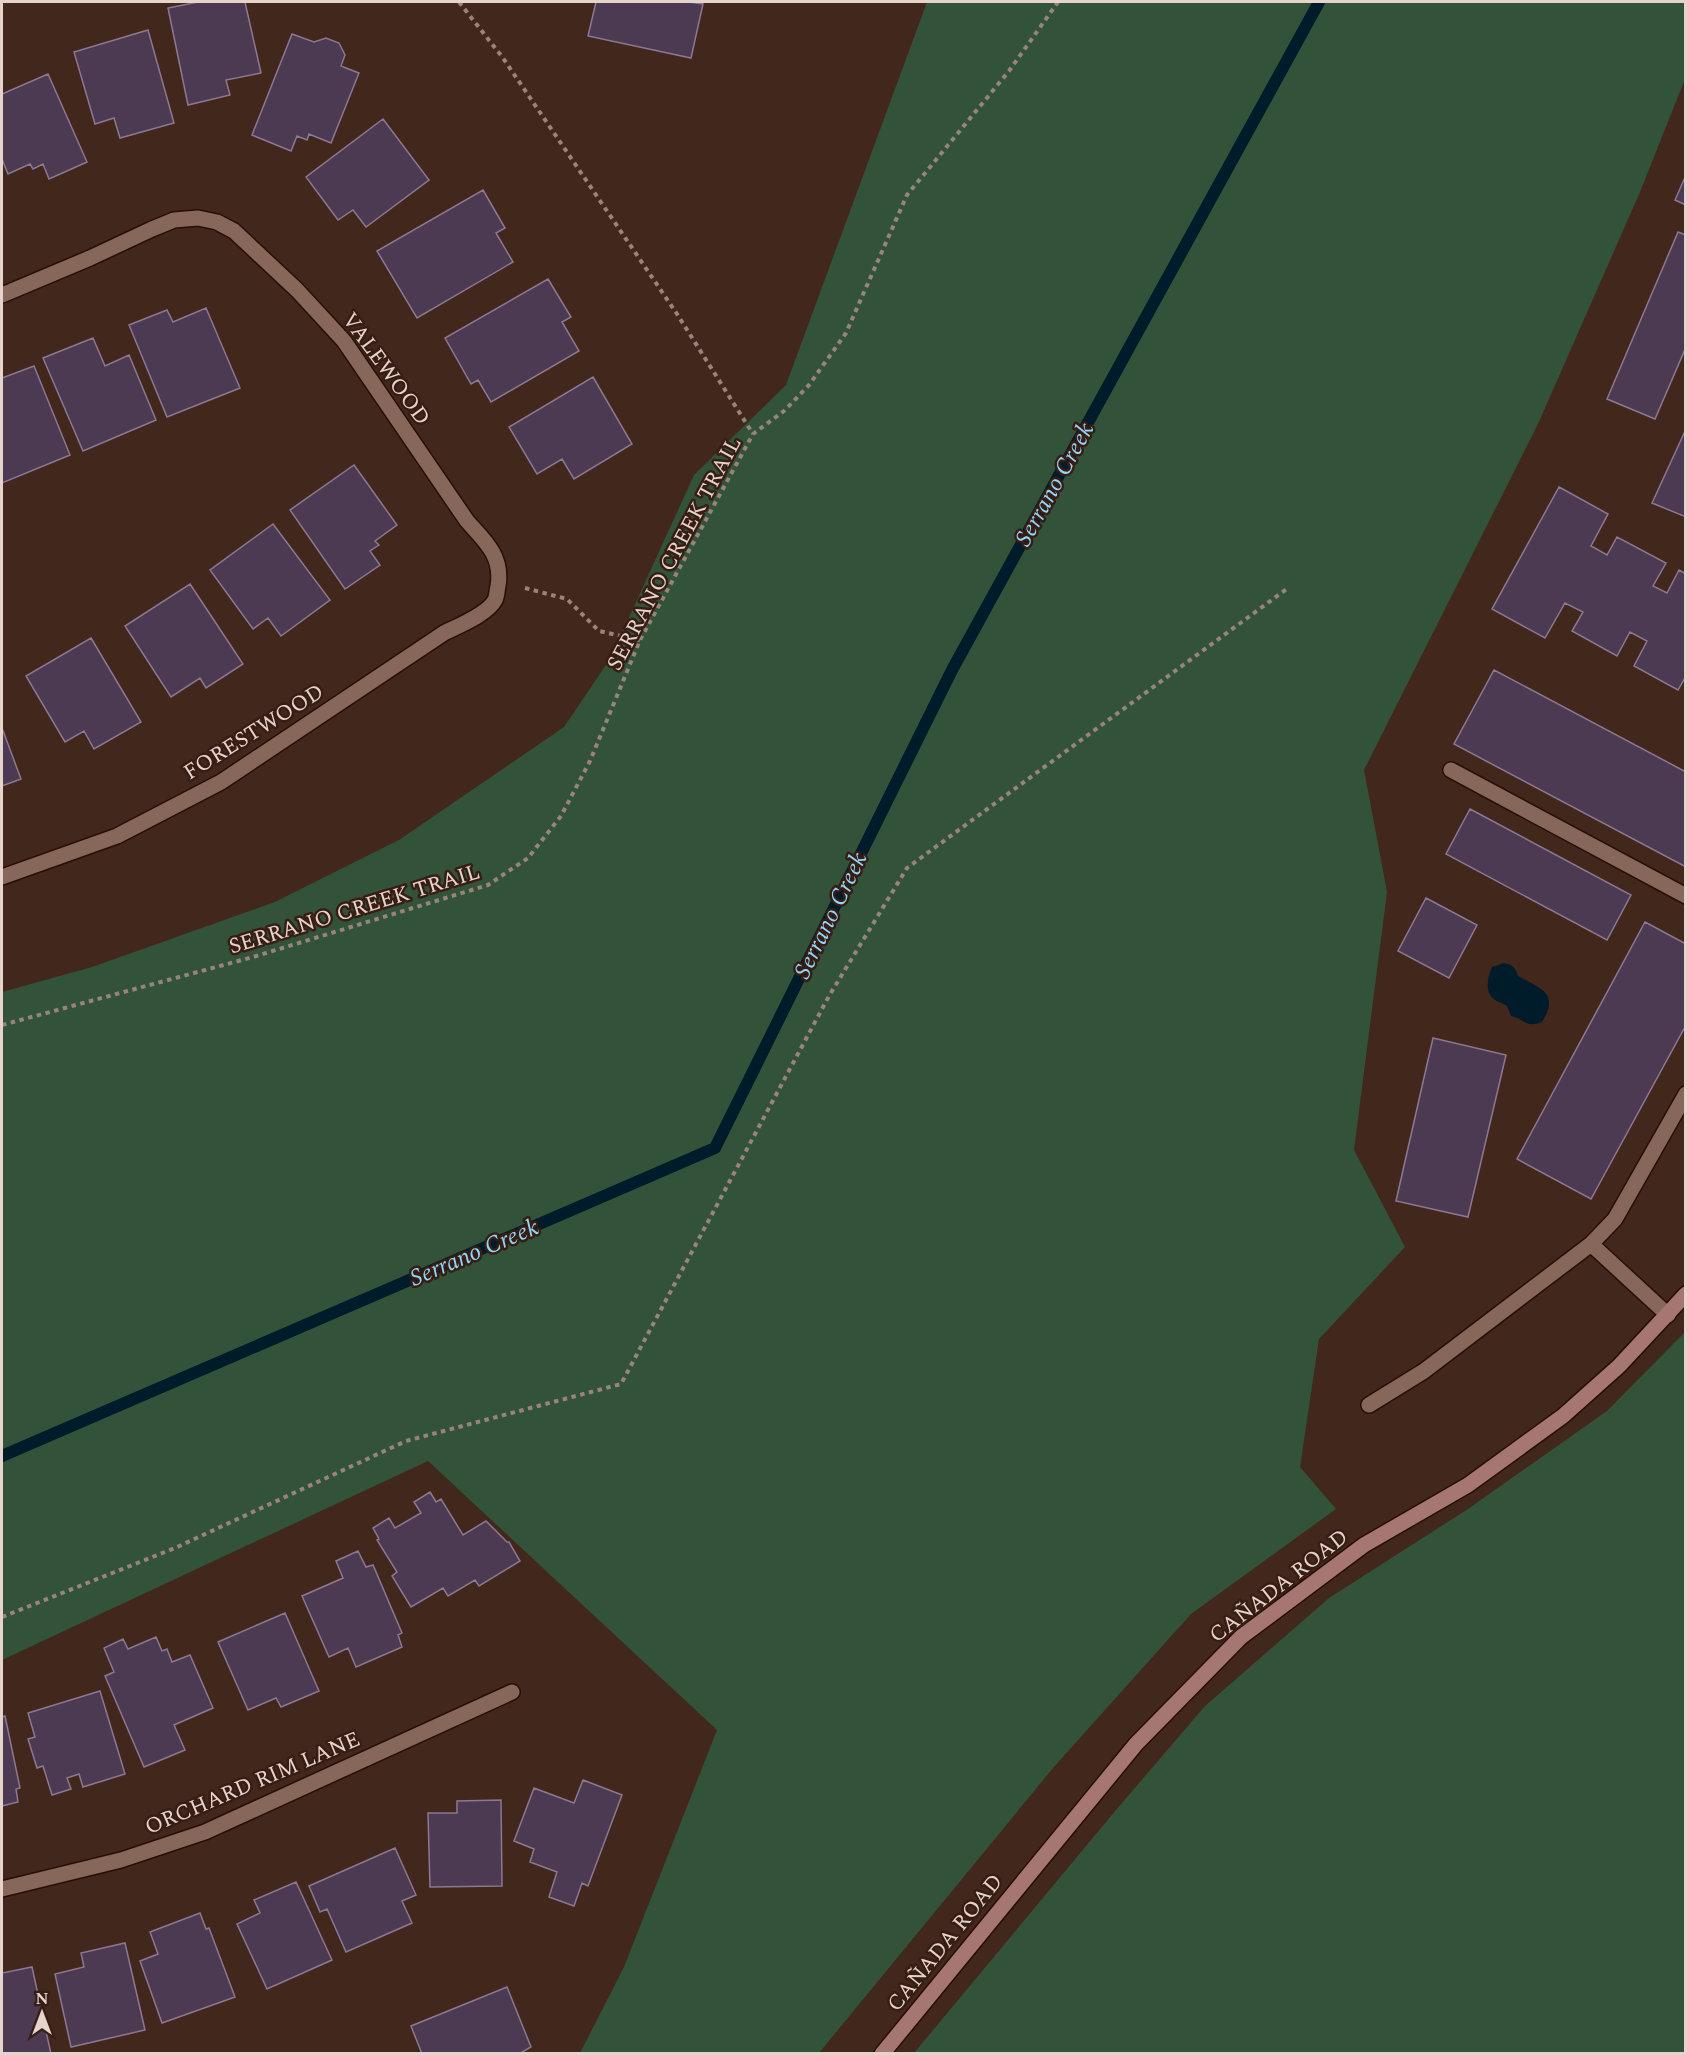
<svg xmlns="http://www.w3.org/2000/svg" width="1687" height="2055" viewBox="0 0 1687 2055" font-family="Spectral,serif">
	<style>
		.green { fill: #32533a }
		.water { fill: #001b2a }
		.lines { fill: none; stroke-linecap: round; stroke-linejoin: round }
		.stream { stroke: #001b2a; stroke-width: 12 }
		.building { fill: #4b3a51; stroke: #8c7892; stroke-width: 1.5 }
		.street-casing { stroke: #270f06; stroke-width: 18 }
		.secondary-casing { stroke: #270f06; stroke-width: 18 }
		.path { stroke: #99837a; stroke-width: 4; stroke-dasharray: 4.5 4.5; stroke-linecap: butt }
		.street { stroke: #86675a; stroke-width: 15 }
		.secondary { stroke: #a67772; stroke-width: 15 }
		.labels { text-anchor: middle; stroke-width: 5; stroke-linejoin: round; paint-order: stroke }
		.street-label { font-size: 22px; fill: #e5d3cc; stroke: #371d13 }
		.water-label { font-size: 24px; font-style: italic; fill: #91d7fd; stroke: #371d13 }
	</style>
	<rect width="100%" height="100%" fill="#42271c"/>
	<!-- green -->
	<path class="green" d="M927,2H1685V79L1640,192L1538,424L1364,770L1387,892L1354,1150L1405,1247L1319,1339L1300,1467L1336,1509L1191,1614L1053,1768L819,2053H580L624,1967L717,1730L428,1461L2,1660V992L92,967L275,902L399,840L564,727L610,659L694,475L786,385Z
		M1685,1332V2053H914L1116,1810L1205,1706L1329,1598L1468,1509L1607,1411Z"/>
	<!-- water -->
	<path class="water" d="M1504,963C1513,965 1515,967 1518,976C1541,989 1560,993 1542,1022C1525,1028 1526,1020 1511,1016L1507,1006C1503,1003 1497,1002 1494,999C1484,992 1488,976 1492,967Z"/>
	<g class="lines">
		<!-- stream -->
		<path class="stream" d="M2,1456L715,1148L952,670L1319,2"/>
	</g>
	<!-- building -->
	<path class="building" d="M198,2H245L261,73L226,80L230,95L188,105L168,8Z
		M596,2H689L703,4L691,58L588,36Z
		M148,30L174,123L120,138L114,118L95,124L74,52Z
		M292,34L314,42L326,38L339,43L345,55L341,66L359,73L331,143L309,134L307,140L297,136L291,151L252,135Z
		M48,74L87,162L49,179L43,164L33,169L30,164L8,174L2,159V94Z
		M383,119L429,180L366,227L353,210L338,220L306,177Z
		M1686,175V205L1675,200Z
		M483,190L505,228L496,233L513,262L417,318L377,251Z
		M1678,232L1686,235V347L1655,419L1607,399Z
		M548,279L571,317L562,322L579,351L491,402L478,380L471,384L445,338Z
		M206,308L240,388L167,417L129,325L167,310L173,322Z
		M93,338L105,366L129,355L156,420L83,451L43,358Z
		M34,366L70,455L2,483V378Z
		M593,377L632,444L574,479L562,459L537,474L509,427Z
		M1686,429V517L1652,503Z
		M354,465L397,525L375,541L379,545L370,551L380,565L345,589L290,510Z
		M1559,487L1608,514L1591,546L1607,555L1617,537L1666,563L1653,586L1667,593L1679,570L1686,574V676L1678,690L1634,666L1647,641L1630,632L1617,656L1572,631L1583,612L1565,603L1545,638L1492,609Z
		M273,524L330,600L281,636L268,618L253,629L210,570Z
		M190,584L243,664L206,688L200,678L171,697L125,626Z
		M91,638L141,722L94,749L84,731L65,742L26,676Z
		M1494,670L1686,772V867L1454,744Z
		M2,728L21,779L2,786Z
		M1470,809L1631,895L1607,940L1446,854Z
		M1426,898L1477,925L1449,978L1398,951Z
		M1645,922L1686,944V1025L1591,1199L1517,1159Z
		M1433,1038L1506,1055L1468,1217L1396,1201Z
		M430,1492L436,1502L441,1499L463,1535L486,1521L507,1542H509L520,1561L479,1586L475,1580L448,1596L443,1588L411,1607L392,1576L397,1572L377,1540L379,1539L373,1528L389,1518L395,1528L421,1513L414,1502Z
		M358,1551L366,1567L373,1565L402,1633L398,1635L402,1647L356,1667L348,1648L329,1657L302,1596L343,1578L336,1561Z
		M285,1613L319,1691L281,1707L276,1698L248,1710L218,1642Z
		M156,1637L162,1651L167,1649L172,1662L190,1655L213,1708L174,1725L185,1750L144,1767L105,1676L114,1672L104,1648L123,1639L128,1649Z
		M100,1691L125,1774L83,1787L79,1774L67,1778L71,1789L52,1795L43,1766L37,1768L28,1739L35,1737L28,1713Z
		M5,1716L20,1788L16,1789L18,1802L2,1806V1717Z
		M583,1780L622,1795L588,1886L582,1883L574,1906L549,1897L557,1872L530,1862L534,1849L514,1841L534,1788L574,1803Z
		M501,1800L502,1886L430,1887L428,1813H457V1801Z
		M395,1848L416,1895L402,1901L412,1923L346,1952L327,1909L320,1912L309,1886Z
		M296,1882L332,1960L267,1989L237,1924L260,1913L254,1900Z
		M200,1913L206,1929L209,1928L235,1997L162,2023L140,1961L158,1954L150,1932Z
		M125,1943L145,2030L71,2047L55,1974L84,1967L81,1953Z
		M32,1967L51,2054H2V1973Z
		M507,1987L531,2047L519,2054H422L411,2026Z"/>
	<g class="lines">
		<!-- street casing -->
		<g class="street-casing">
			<path id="street" d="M2,295L90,258L152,229L174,220L198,218L217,222L234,231L297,290L344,341L467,521C485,541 503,556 498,586C497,590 497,596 495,600C488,614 458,626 444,633L221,782L117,836L2,877
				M1451,770L1686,896
				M1591,1244L1668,1315
				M1369,1405L1424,1371L1591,1244L1615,1219L1686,1094
				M2,1889L121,1860L205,1832L512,1692"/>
		</g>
		<!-- secondary casing -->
		<g class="secondary-casing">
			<path id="secondary" d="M882,2054L1136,1744L1241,1637L1364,1545L1468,1485L1563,1416L1619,1366L1686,1294"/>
		</g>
		<!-- path -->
		<path class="path" d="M459,2L503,58L677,314L753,434
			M525,588L567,599L599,631L640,640
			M2,1025L253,957L488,885L528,858L561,816L590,761L640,640L753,434L784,411L809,385L846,333L907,195L1009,71L1058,2
			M2,1617L175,1548L406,1441L621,1384L829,996L907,868L1288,588"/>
		<!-- street -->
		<use href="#street" class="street"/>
		<!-- secondary -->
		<use href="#secondary" class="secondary"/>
	</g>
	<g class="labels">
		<!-- street labels -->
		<g class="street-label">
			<text transform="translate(387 368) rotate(54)" y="8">VALEWOOD</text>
			<text transform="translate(673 553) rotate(-62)" y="8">SERRANO CREEK TRAIL</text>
			<text transform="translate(253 731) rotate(-32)" y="8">FORESTWOOD</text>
			<text transform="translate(354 908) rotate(-17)" y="8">SERRANO CREEK TRAIL</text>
			<text transform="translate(1278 1585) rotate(-38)" y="8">CAÑADA ROAD</text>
			<text transform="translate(252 1782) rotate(-23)" y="8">ORCHARD RIM LANE</text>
			<text transform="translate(944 1942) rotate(-51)" y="8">CAÑADA ROAD</text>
		</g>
		<!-- water labels -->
		<g class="water-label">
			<text transform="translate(1054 484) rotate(-61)" y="8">Serrano Creek</text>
			<text transform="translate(830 915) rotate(-64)" y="8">Serrano Creek</text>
			<text transform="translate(474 1252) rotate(-23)" y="8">Serrano Creek</text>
		</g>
	</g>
	<!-- border -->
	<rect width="1687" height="2055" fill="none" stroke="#e5d3cc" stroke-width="6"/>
	<!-- north arrow -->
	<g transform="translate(42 2013)" stroke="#371d13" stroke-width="4.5" paint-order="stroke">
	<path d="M0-4.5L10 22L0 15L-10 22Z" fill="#e5d3cc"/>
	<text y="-9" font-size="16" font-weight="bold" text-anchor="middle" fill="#e5d3cc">N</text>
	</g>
</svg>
